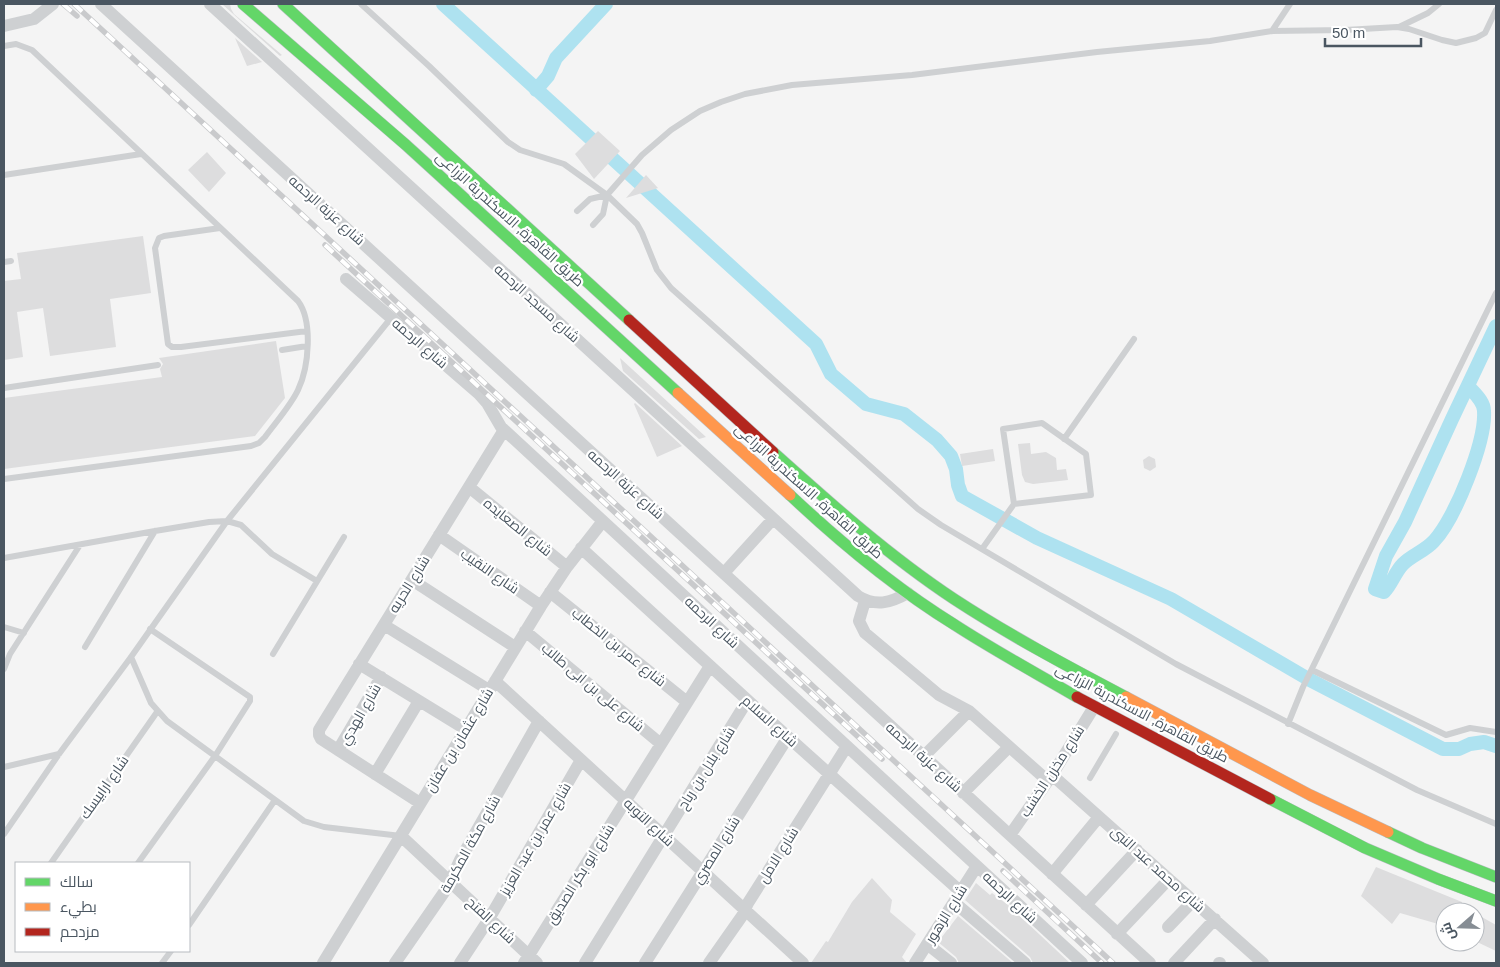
<svg xmlns="http://www.w3.org/2000/svg" width="1500" height="967" viewBox="0 0 1500 967" font-family="Helvetica,Cairo,sans-serif">
	<style>
		.lines { fill: none; stroke-linecap: round; stroke-linejoin: round }
		.canal { stroke: #aee2f0; stroke-width: 14 }
		.building { fill: #ddddde }
		.fast-casing { stroke: #b9bec3; stroke-width: 12 }
		.slow-casing { stroke: #b9bec3; stroke-width: 12 }
		.jam-casing { stroke: #b9bec3; stroke-width: 12 }
		.lane { stroke: #ced0d2; stroke-width: 6 }
		.street { stroke: #ced0d2; stroke-width: 12 }
		.fast { stroke: #63d668; stroke-width: 11 }
		.slow { stroke: #ff974d; stroke-width: 11 }
		.jam { stroke: #b3261e; stroke-width: 11 }
		.rail-casing { stroke: #c9cacc; stroke-width: 5.5 }
		.rail { stroke: #fff; stroke-width: 4; stroke-dasharray: 11; stroke-linecap: butt }
		.labels { text-anchor: middle; stroke-width: 4.5; stroke-linejoin: round; paint-order: stroke }
		.street-label { font-size: 14px; fill: #4a5661; stroke: #fff }
	</style>
	<rect width="100%" height="100%" fill="#f4f4f4"/>
	<g class="lines">
		<!-- canal -->
		<path class="canal" d="M443,4L816,344L831,374L866,404L904,414L937,440L951,456L956,469L958,485L962,496L1037,538L1171,599L1310,680L1443,749H1459L1470,744L1484,742L1496,746
			M536,90L548,76L556,58L606,4
			M1468,386C1474,393 1484,401 1484,411C1486,441 1455,519 1434,541C1425,551 1412,555 1403,564C1395,572 1392,584 1384,592L1375,589L1386,556L1405,522L1452,419L1496,326"/>
	</g>
	<!-- building -->
	<path class="building" d="M222,4H230L231,9L234,14L282,55L280,56Z
		M235,38L262,62L247,66Z
		M598,131L620,151L594,179L575,154Z
		M207,152L226,173L209,192L188,170Z
		M646,175L658,188L626,198Z
		M143,236L151,293L110,299L116,347L50,356L43,308L17,312L23,357L4,360V281L21,279L17,253Z
		M276,341L285,398L255,436L4,469V398L162,377L160,369L163,364L159,358Z
		M620,358L706,437L699,439L623,371Z
		M635,403L682,446L657,457L634,404Z
		M1030,443L1031,454L1046,452L1056,458L1057,470L1066,469L1068,480L1033,484L1025,482L1022,475L1018,444Z
		M993,449L995,461L962,466L960,454Z
		M1149,456L1155,459L1156,467L1150,471L1144,468L1143,460Z
		M1376,867L1462,902L1461,912H1445V926L1400,913L1392,924L1361,896Z
		M872,878L892,900L890,912L916,934L902,957L907,963H811L826,941L828,942L852,902Z
		M976,883L990,895L992,893L1008,905L1070,963H1033L1030,957L965,900Z
		M958,916L1013,963H959L956,957L938,942Z
		M1480,916L1496,925V951L1475,941V922Z"/>
	<g class="lines">
		<!-- fast casing -->
		<g class="fast-casing">
			<path id="fast" d="M243,4L406,145L678,393
				M283,4L629,320
				M773,452C831,504 889,556 954,599C1009,635 1067,666 1126,697
				M790,495C841,543 895,588 955,625C995,651 1036,673 1077,697
				M1270,799L1365,848L1438,879L1496,901
				M1388,832L1422,848L1496,877"/>
		</g>
		<!-- slow casing -->
		<g class="slow-casing">
			<path id="slow" d="M678,393L790,495
				M1126,697L1310,795L1388,832"/>
		</g>
		<!-- jam casing -->
		<g class="jam-casing">
			<path id="jam" d="M629,320L773,452
				M1077,697L1270,799"/>
		</g>
		<!-- lane -->
		<path class="lane" d="M361,4L429,66L508,142L520,150L564,164L607,195L637,224L642,233L657,270L671,288L918,509L941,525L1176,664L1417,790L1496,824
			M1399,27L1428,13L1439,4
			M1272,31L1290,4
			M4,46L16,44L32,50L298,301C313,321 309,367 298,390C291,405 276,422 265,437L259,443L251,446L4,479
			M4,175L141,154
			M577,211L590,199L607,195
			M593,225L603,214L607,195L642,155L671,130L700,111L721,102L745,94L792,85L912,75L1097,52L1210,41L1272,31L1345,30L1397,27L1409,29L1442,40L1456,43L1476,38L1485,33L1496,10
			M220,228L164,236L159,238L155,248L168,344L172,347H181L307,331
			M4,262L11,261
			M282,350L307,346
			M4,388L158,365
			M1064,439L1134,339
			M982,549L1014,504L1003,429L1042,423L1086,454L1091,495L1014,504
			M4,558L155,531L209,522L227,521L241,525L272,554L317,581
			M4,627L24,633
			M85,647L155,531
			M273,654L344,537
			M131,657L151,703L167,721L304,821L324,827L401,836
			M4,669L10,654L80,545
			M1312,670L1446,735L1470,728L1496,732
			M1288,724L1303,687L1496,293
			M4,767L59,754
			M1090,778L1116,734
			M4,834L59,754L131,657L227,521L391,318
			M51,863L157,712
			M138,863L215,756L250,701V697L150,629
			M189,925L275,800
			M162,963L171,951"/>
		<!-- street -->
		<path class="street" d="M101,4L1150,963
			M210,4L858,596C876,607 890,603 908,593
			M4,26L34,19L53,4
			M346,279L479,394L487,403L501,427L1082,963
			M469,487L567,567
			M439,535L541,606
			M581,548L788,737L960,891
			M724,573L773,519
			M412,580L515,647
			M550,592L687,702
			M865,601L859,621L865,633L939,695L969,711L1048,781
			M384,625L489,690
			M525,631L661,744
			M359,664L465,729
			M495,681L803,963
			M338,750L381,677
			M924,756L969,711
			M375,774L419,701
			M1052,775L1263,963
			M963,793L1009,747
			M420,803L321,739L319,735V730L504,430
			M1010,835L1052,775L1094,707
			M401,836L537,963
			M1052,874L1099,817
			M954,902L1025,963
			M1086,905L1137,850
			M1168,927L1194,900
			M1117,934L1169,879
			M927,944L951,963
			M323,963L541,606L567,567L603,521
			M395,963L447,888L460,860L539,721
			M460,963L489,919L581,760
			M524,963L710,666
			M585,963L747,701
			M645,963L788,737
			M709,963L742,916L748,903L847,746
			M915,963L977,866
			M1174,963L1215,919
			M1219,963H1220"/>
		<!-- fast -->
		<use href="#fast" class="fast"/>
		<!-- slow -->
		<use href="#slow" class="slow"/>
		<!-- jam -->
		<use href="#jam" class="jam"/>
		<!-- rail casing -->
		<g class="rail-casing">
			<path id="rail" d="M63,4L77,16
				M74,4L1113,963
				M325,245L882,759
				M1003,871L1102,963"/>
		</g>
		<!-- rail -->
		<use href="#rail" class="rail"/>
	</g>
	<g class="labels">
		<!-- street labels -->
		<g class="street-label">
			<text transform="translate(327 210) rotate(42)" y="5">شارع عزبة الرحمه</text>
			<text transform="translate(510 219) rotate(42)" y="5">طريق القاهرة, الاسكندرية الزراعى</text>
			<text transform="translate(537 303) rotate(42)" y="5">شارع مسجد الرحمه</text>
			<text transform="translate(420 343) rotate(41)" y="5">شارع الرحمه</text>
			<text transform="translate(626 484) rotate(42)" y="5">شارع عزبة الرحمه</text>
			<text transform="translate(809 491) rotate(42)" y="5">طريق القاهرة, الاسكندرية الزراعى</text>
			<text transform="translate(518 527) rotate(39)" y="5">شارع الصعايده</text>
			<text transform="translate(490 571) rotate(35)" y="5">شارع النقيب</text>
			<text transform="translate(409 584) rotate(-58)" y="5">شارع الحريه</text>
			<text transform="translate(712 622) rotate(43)" y="5">شارع الرحمه</text>
			<text transform="translate(619 647) rotate(39)" y="5">شارع عمر بن الخطاب</text>
			<text transform="translate(593 687) rotate(40)" y="5">شارع على بن ابى طالب</text>
			<text transform="translate(1142 713) rotate(28)" y="5">طريق القاهرة, الاسكندرية الزراعى</text>
			<text transform="translate(360 714) rotate(-60)" y="5">شارع الهدي</text>
			<text transform="translate(770 721) rotate(42)" y="5">شارع السلام</text>
			<text transform="translate(459 740) rotate(-59)" y="5">شارع عثمان بن عفان</text>
			<text transform="translate(924 757) rotate(42)" y="5">شارع عزبة الرحمه</text>
			<text transform="translate(706 768) rotate(-58)" y="5">شارع بلال بن رباح</text>
			<text transform="translate(1052 771) rotate(-57)" y="5">شارع مخزن الخشب</text>
			<text transform="translate(104 787) rotate(-55)" y="5">شارع ارابيسك</text>
			<text transform="translate(649 822) rotate(43)" y="5">شارع التوبه</text>
			<text transform="translate(535 839) rotate(-60)" y="5">شارع عمر بن عبد العزيز</text>
			<text transform="translate(470 844) rotate(-61)" y="5">شارع مكة المكرمة</text>
			<text transform="translate(716 850) rotate(-58)" y="5">شارع المصري</text>
			<text transform="translate(778 855) rotate(-58)" y="5">شارع الامل</text>
			<text transform="translate(1158 869) rotate(42)" y="5">شارع محمد عبد النبى</text>
			<text transform="translate(580 874) rotate(-58)" y="5">شارع ابو بكر الصديق</text>
			<text transform="translate(1010 897) rotate(43)" y="5">شارع الرحمه</text>
			<text transform="translate(946 914) rotate(-58)" y="5">شارع الزهور</text>
			<text transform="translate(491 920) rotate(43)" y="5">شارع الفتح</text>
		</g>
	</g>
	<!-- border -->
	<rect width="1500" height="967" fill="none" stroke="#4a5661" stroke-width="10"/>
	<!-- legend -->
	<rect x="15" y="862" width="175" height="90" fill="#ffffff" stroke="#b7bbc0"/>
	<rect x="25" y="878" width="25" height="8" fill="#63d668" stroke="#b7bbc0"/>
	<text x="60" y="887" font-size="15" fill="#4a5661">سالك</text>
	<rect x="25" y="903" width="25" height="8" fill="#ff974d" stroke="#b7bbc0"/>
	<text x="60" y="912" font-size="15" fill="#4a5661">بطيء</text>
	<rect x="25" y="928" width="25" height="8" fill="#b3261e" stroke="#b7bbc0"/>
	<text x="60" y="937" font-size="15" fill="#4a5661">مزدحم</text>
	<!-- north arrow -->
	<g transform="translate(1460 927) rotate(250)"><circle r="24" fill="#ffffff" stroke="#b7bbc0"/>
	<path d="M0-4L9 19L0 12L-9 19Z" fill="#868d94"/>
	<text y="-8" font-size="14" font-weight="bold" text-anchor="middle" fill="#4a5661">ش</text>
	</g>
	<!-- scale -->
	<path d="M1325 38v8h96v-8" fill="none" stroke="#4a5661" stroke-width="2.5"/>
	<text x="1332" y="38" font-size="15" fill="#4a5661" stroke="#ffffff" stroke-width="4" paint-order="stroke">50 m</text>
</svg>
